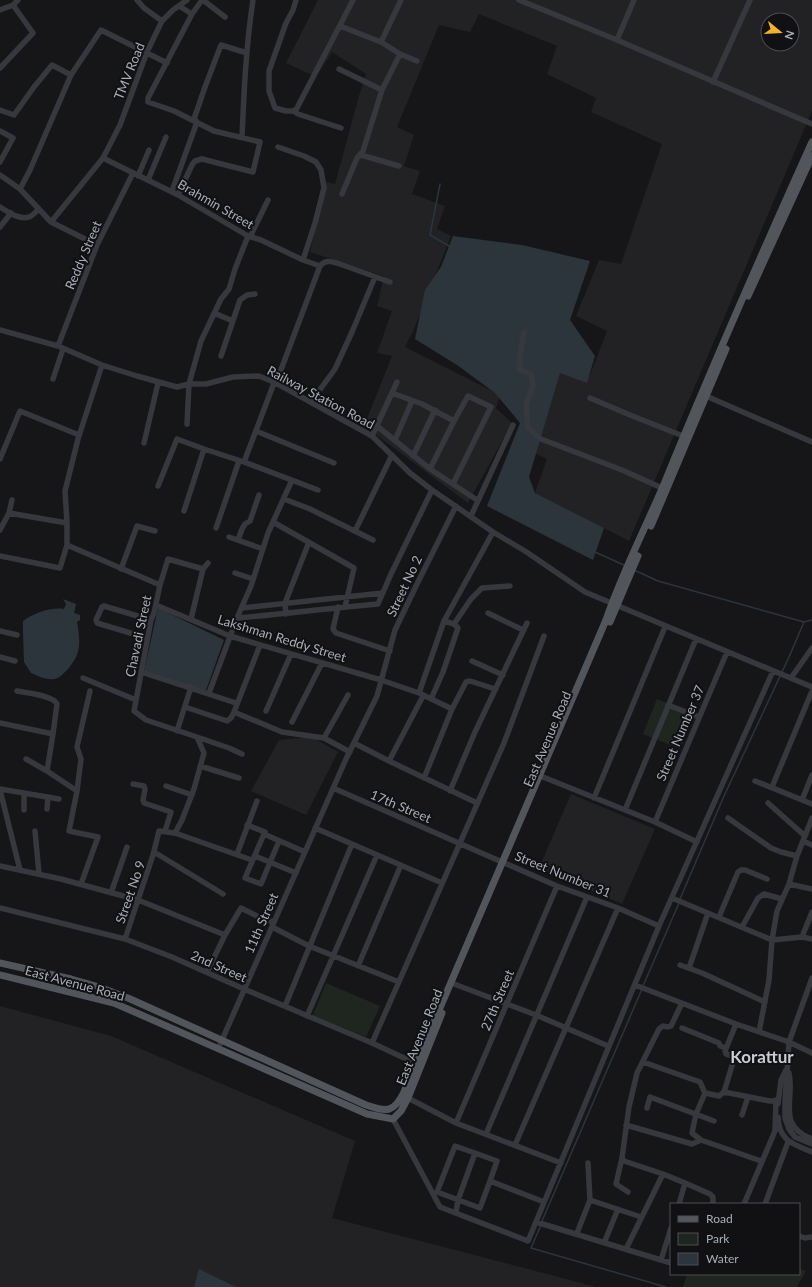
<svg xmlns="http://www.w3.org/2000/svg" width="812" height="1287" viewBox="0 0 812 1287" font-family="Lato,sans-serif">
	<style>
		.built { fill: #222225; fill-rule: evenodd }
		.green { fill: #1e261f }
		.water { fill: #2c353c }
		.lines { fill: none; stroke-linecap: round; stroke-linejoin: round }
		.stream { stroke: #2c353c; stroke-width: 1.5 }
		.minor { stroke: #37383d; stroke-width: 5.5 }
		.major { stroke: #53555c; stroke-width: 7 }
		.labels { text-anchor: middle; stroke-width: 4; stroke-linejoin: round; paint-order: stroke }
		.street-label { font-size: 13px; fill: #a8adb8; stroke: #111113 }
		.district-label { font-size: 17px; font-weight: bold; fill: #c9ccd4; stroke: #111113 }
	</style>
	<rect width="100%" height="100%" fill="#161618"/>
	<!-- built -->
	<path class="built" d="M318,0H812V111L629,541L535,493L547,459L525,448L562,364L590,375L607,331L576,316L599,260L621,264L662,144L591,112L596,98L547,74L557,46L479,14L470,32L439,25L397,127L414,135L404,166L420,171L412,194L445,206L437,229L451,236L414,329L405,347L500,395L496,408L512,423L468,503L364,426L392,356L377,353L392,311L377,306L384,276L310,252L326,182L335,184L358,99L366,74L332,52L316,77L286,63ZM768,20H792V44H768Z
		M312,737L338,752L306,815L251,791L279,740Z
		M571,794L655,829L622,904L539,868Z
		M0,1006L111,1036L355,1141L332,1218L597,1287H0Z"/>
	<!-- green -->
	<path class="green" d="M657,699L695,714L680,749L643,734Z
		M326,983L380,1006L366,1037L313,1015Z
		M799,1268L806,1271L797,1287H683L687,1274H799Z"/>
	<!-- water -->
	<path class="water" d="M453,236L522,245L590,261L570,320L595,356L587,383L560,373L529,477L535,493L604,528L593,560L487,506L520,423L495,393L457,365L415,339L425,290L441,267Z
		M63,599L76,604L74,613L80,615V620L77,622C81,644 81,656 65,672C60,677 57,680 49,679C43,679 36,675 31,673L24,662L23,632V621C34,613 51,607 64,609L66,604Z
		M158,608L224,640L205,693L144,672Z
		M199,1269L236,1287H194Z"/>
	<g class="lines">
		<!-- stream -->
		<path class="stream" d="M440,184L430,235L449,246
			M595,552L626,566
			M634,570L658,581L804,622L812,620
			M680,899L724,796L789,657L804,622
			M643,986L679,903
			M542,1221L642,989
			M541,1225L531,1248L666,1287"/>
		<!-- minor -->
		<path class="minor" d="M137,0L144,8L162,21
			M203,0L225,17
			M296,0L293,10L286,23L269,71V91L275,108L286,111H294L297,108L353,0
			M519,0L617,40L812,124
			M179,6L192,14
			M0,10L13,5L18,0
			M340,26L381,42L400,54L382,90L363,151L357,158L342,194
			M617,40L634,0
			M381,42L401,0
			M400,54L417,61
			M0,68L33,33L13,5
			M339,69L382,90
			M713,82L750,0
			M0,110L14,115L34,87L52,65L71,75
			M294,111L298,114L341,128
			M0,131L13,138L0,162
			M242,137C244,91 246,46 253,0
			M278,147L304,156L316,162L321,170L324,188L315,223L303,260
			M361,155L399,166
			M103,158L178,195L248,236L261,240L303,260L320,266
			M0,175L20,189L30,170L71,75L101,30L167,63
			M138,176L149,150
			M148,180L166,137
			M20,189L51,222L97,245
			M172,191L197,122L194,119L205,87L221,45L247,53
			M178,195L192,165L195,161L202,159L253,172L260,142L214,131L174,111L148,102V98L192,14L202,0
			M0,207C8,212 19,220 29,217C33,216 36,211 39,209
			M51,222L103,158L120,125L147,52L162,21L173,10L187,0
			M0,227L11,213
			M250,237L268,200
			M214,313L233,321
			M0,330L58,346L102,365L137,376L177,387L189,384H206L233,377L259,376L276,383L372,436L410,473L432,490L493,532L525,551L585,592L812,687
			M524,332L521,348L519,369L531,374L533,385L526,404L528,428L541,439L622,470L662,488
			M58,346L97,245L133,173
			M221,356L240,300L247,295L255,294
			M102,365L78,439L65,491L67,523V545L160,585L154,613L151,620L134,711L146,720L197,737L204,753L194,789L182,820L175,833
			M53,379L63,349
			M274,383L244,462L318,490
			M276,383L320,266C325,260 330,261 337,263L390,282
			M392,393L422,404L454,421
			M706,396L812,442
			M590,398L630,415L683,436
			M311,402L335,369L352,332L375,277
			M187,424L189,384L201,341L221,299L229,289L235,269L248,236
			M377,426L430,469L477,500
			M256,431L334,463
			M372,436L397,382
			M395,440L412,401
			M144,443L158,383
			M413,456L435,410
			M0,459L20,411L79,435
			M430,469L454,421L468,396L491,407L453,484
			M158,486L177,439L204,449L244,462
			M284,499L310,509L373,540
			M184,511L204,449
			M9,513L67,523
			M471,516L513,425
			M273,522L354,568L345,607
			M216,528L239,461
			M0,530L9,513L12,500
			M355,531L392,455
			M229,537L263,549
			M238,540L242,529L245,524L250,521L259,495
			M0,556L60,568L67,545
			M121,569L137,526L155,531
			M235,573L253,579
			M160,585L168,559L203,569
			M156,605L230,636L381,680L419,693L452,709
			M338,607L333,629L336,633L390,651
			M242,608L383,593
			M488,613L523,630
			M286,614L285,603L309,542
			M237,618L251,586L268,533L292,480
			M191,619L203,569L208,563
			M454,624L471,599L482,588L510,586
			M0,631L17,635
			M147,638L97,623L96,620L102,607L104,606L151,620
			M260,645L234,712L282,732L324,738L350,752
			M0,657L15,661
			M472,661L503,675
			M141,672L236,703
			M83,678L136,700
			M791,678L812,648
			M17,691C27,693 53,695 57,704L53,734
			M209,693L237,618C284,614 331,608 378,604L391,574L432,490
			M419,693L444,621L493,532
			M431,699L443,672L458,628L454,624L444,621
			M668,705L699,717
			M185,707L227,721L231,718L234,712
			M266,711L291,654
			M292,722L322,663
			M0,723L53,734L47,771L26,759
			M177,731L191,687
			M197,737L229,748L242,754
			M324,738L348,695
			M354,743L389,761L477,803
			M389,761L423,696
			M200,766L239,778
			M47,771L77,791L69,831L98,837L81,884
			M543,777L655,822L697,842
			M424,778L452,709L466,682L470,681L495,689
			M755,781L812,804
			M133,784L144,786L145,790L143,800L144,803L171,812L165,831
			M166,786L192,795
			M772,787L812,691
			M333,788L557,886L618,908L659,926
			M0,789L59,799
			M0,790L20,870
			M77,791L81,759L77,747L90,691
			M450,791L475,732L527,623
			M594,798L665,627
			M802,800L812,775
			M768,803L805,836
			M47,809L48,797
			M24,810V793
			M625,810L696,639
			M728,818L771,848L781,852L797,856
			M655,822L727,652
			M247,825L265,832
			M315,828L442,883
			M35,831L39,874
			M279,841L261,884L245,878L264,834L305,852
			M803,841L812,845
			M154,852L223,894
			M237,854L257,801
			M255,856L296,873
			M0,866L61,879L138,900L225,935L207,972
			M789,884L812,889
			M111,893L127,847
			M672,898L772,940L802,937L812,939
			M0,908L125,939L172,957L244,989L372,1043L419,1065
			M719,917L738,872L741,870H745L767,879
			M272,927L309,946L399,982
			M742,927L758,898L764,894L782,899
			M225,935L241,908L263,919L274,922
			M802,937L812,912
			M125,939L153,855L159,831L175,833L249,859
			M680,965L702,973L765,1002
			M358,966L401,865
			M689,968L708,913
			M812,978L789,1042L785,1102V1118L789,1129L795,1137L812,1144
			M454,984L536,1015L608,1046
			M635,985L736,1024L789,1042L812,1053
			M285,1006L352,844
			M307,1016L377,855
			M682,1028L719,1043L720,1046L726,1048
			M759,1032L769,980L772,940L777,911L789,884L797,856L812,818
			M372,1043L504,743L544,636
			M218,1049L346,759L377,696L395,630L417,584L456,506
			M643,1062L700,1082L705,1093
			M789,1073C795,1100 776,1125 812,1139
			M724,1092L770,1101H778
			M408,1098L456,1123L561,1163
			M778,1104L781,1080L786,1070
			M647,1108L650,1097L714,1121
			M742,1115L748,1097
			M778,1117C779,1141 793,1144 812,1152
			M393,1119L440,1207L528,1241L659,926L773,671
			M456,1123L557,886
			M626,1125L692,1144L701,1140L761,1161
			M486,1134L587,897
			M701,1140L692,1133L696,1114L705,1093L719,1096L724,1092L734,1059L733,1056L726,1054L725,1051L736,1024
			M515,1145L618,908
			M475,1153L455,1146L437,1192L480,1208L490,1181
			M622,1158L624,1161L663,1174
			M628,1192L616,1184L622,1158L629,1107L637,1073L659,1029L663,1026L668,1027L671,1026L682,1003
			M590,1200L641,1217
			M679,1204L685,1183L710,1194L713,1197V1204
			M744,1204L775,1131L776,1100
			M765,1204L788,1142
			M456,1212L458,1200L475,1153L497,1161L490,1181L544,1202
			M536,1222L671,1263
			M577,1233L590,1200L588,1163
			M799,1236L805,1238L812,1237
			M604,1243L618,1209
			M626,1249L663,1174L685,1183
			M661,1260L671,1228"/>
		<!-- major -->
		<path class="major" d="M748,296L812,156
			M651,526L726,349
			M610,622L638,556
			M0,963L71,979L99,987L128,998L366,1105C387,1112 394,1113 404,1092L606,620C622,573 645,529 664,484C711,369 761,255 812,142
			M0,975L114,1003L367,1114L393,1119L401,1111L408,1098L442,1013"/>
	</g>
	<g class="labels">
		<!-- street labels -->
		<g class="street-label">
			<text transform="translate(129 71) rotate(-68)" y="5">TMV Road</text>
			<text transform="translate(216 204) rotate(30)" y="5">Brahmin Street</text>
			<text transform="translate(83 255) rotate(-67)" y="5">Reddy Street</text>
			<text transform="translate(321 397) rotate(28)" y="5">Railway Station Road</text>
			<text transform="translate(404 586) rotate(-65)" y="5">Street No 2</text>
			<text transform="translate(138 636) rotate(-78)" y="5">Chavadi Street</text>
			<text transform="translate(282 638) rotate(17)" y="5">Lakshman Reddy Street</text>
			<text transform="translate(680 733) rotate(-67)" y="5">Street Number 37</text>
			<text transform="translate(547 739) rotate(-67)" y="5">East Avenue Road</text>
			<text transform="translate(401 806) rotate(23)" y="5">17th Street</text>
			<text transform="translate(563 874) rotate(22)" y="5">Street Number 31</text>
			<text transform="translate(130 892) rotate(-71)" y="5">Street No 9</text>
			<text transform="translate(261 923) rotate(-66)" y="5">11th Street</text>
			<text transform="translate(219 966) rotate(24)" y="5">2nd Street</text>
			<text transform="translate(75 983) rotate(15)" y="5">East Avenue Road</text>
			<text transform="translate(497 1000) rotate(-67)" y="5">27th Street</text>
			<text transform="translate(419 1037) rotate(-68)" y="5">East Avenue Road</text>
		</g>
		<!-- district labels -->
		<g class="district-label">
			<text x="762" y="1063">Korattur</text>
		</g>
	</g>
	<!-- legend -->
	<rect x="670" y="1203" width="130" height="72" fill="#111113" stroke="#4d4f55"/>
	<rect x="678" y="1216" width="20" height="6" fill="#53555c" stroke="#4d4f55"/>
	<text x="706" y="1223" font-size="12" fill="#a8adb8">Road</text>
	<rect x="678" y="1233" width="20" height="12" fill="#1e261f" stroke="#4d4f55"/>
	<text x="706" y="1243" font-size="12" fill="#a8adb8">Park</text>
	<rect x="678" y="1253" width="20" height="12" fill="#2c353c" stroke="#4d4f55"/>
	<text x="706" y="1263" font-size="12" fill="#a8adb8">Water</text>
	<!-- north arrow -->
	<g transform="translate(780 32) rotate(108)"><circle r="19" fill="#111113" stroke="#4d4f55"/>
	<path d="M0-3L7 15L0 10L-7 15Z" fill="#f2b134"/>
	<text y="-6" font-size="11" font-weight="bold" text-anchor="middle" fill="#a8adb8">N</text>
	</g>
</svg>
